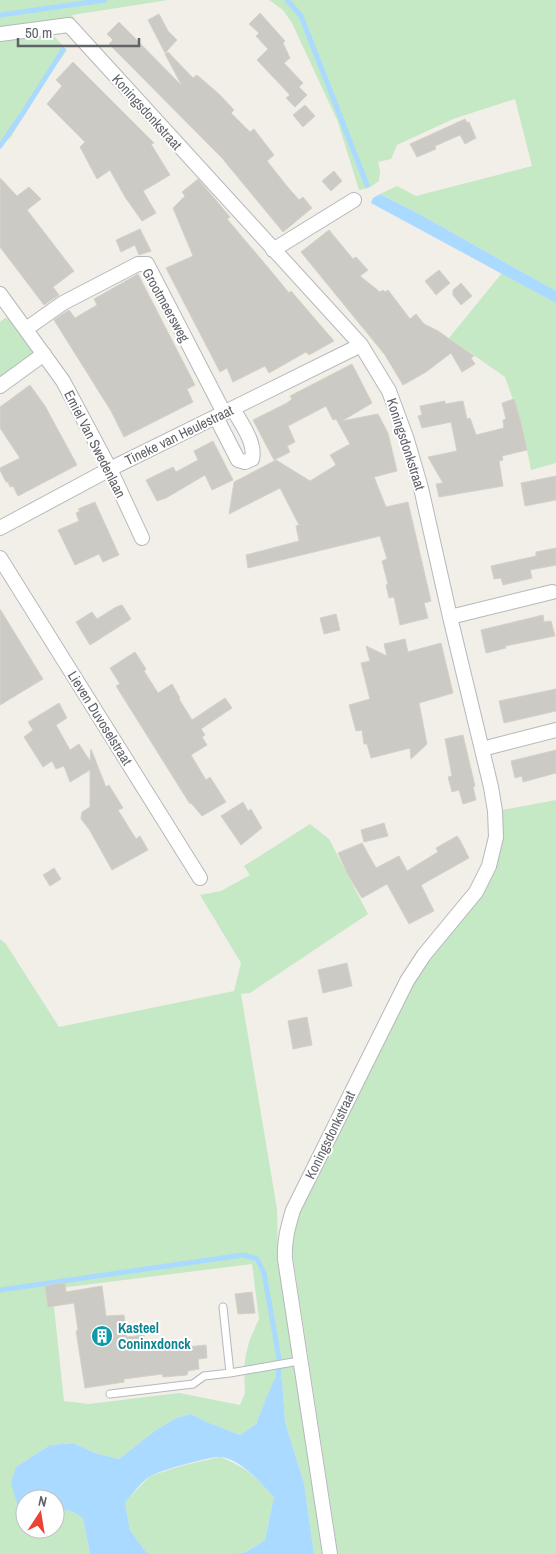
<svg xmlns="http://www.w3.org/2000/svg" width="556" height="1554" viewBox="0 0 556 1554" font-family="'Archivo Narrow',sans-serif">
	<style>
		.green { fill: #c5e8c5; fill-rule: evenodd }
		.water { fill: #aadaff }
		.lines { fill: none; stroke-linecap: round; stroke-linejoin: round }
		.stream { stroke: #aadaff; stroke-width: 5 }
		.building { fill: #cccac5; stroke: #d6d1c6 }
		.service-casing { stroke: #b5b8bc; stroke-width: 9 }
		.minor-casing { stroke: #b5b8bc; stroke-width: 16 }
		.service { stroke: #fff; stroke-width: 7 }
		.minor { stroke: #fff; stroke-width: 14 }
		.labels { text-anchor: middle; stroke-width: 4; stroke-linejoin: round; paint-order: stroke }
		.street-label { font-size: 14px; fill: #5f6368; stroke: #fff }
		.culture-label { font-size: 14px; font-weight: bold; fill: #0d838f; stroke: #fff; text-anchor: start }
	</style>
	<rect width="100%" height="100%" fill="#f1efe8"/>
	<!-- green -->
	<path class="green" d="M0,0H168L72,15L75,19L0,29Z
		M269,0H556V291L419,214L380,194L397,186L416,196L532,166L515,99L453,119L397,145L391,159L378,162L380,171L379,181L369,188L359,190L338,122L292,23L283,10Z
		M51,33L67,50L44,82L11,137L0,147V40Z
		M502,273L556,303V463L531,470L522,425L505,377L449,338Z
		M5,318L10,319L33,351L31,357L0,378V322Z
		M556,800V1554H338L291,1244L294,1223L413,984L430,960L482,896L496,868L503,837L502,810Z
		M310,824L329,839L368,914L250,993L241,994L277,1209L278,1261L295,1364L322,1554H314L304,1483L285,1422L282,1379L274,1380L256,1424L240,1435L207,1422L191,1414L176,1418L156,1430L119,1459L98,1454L73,1443L50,1445L16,1467L19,1509H25V1529H55V1509L71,1511L83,1518L90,1554H0V939L6,944L59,1027L234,991L241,963L200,895L221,891L250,875L244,866ZM252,1264L259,1319L250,1339L246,1354L244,1368L245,1393L240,1405L179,1393L89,1404L64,1401L52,1289Z
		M220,1457C247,1468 255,1476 274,1497L265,1540L246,1552L235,1554H150L146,1552L130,1530L125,1502L150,1476L181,1466Z"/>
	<!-- water -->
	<path class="water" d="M380,194L419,214L556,291V303L371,203L373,198Z
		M274,1379H282L285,1422L304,1483L314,1554H235L246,1552L265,1540L274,1497C262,1484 239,1457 219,1457C209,1457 157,1471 149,1477C140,1483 133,1494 125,1502L130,1530L146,1552L150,1554H90L83,1518L71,1511L55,1509V1499H25V1509L19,1510L11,1483L16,1467L50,1445L73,1443L98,1454L119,1459L156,1430L176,1418L191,1414L207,1422L240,1435L256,1424Z"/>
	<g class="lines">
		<!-- stream -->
		<path class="stream" d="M287,0L301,16L367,185
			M0,15L105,0
			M0,146L23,113L63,50
			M0,1290L243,1255L257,1259L264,1273L279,1358L278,1386"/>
	</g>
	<!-- building -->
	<path class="building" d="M260,13L285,41L283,43L290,58L284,63L303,83L299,87L307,95L295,107L286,98L290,95L257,60L268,49L256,36L259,33L249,24Z
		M159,14L168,31L177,40L165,53L148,20Z
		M119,22L182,86L165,54L168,52L193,78L197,75L219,94L234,110L231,113L250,132L254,129L274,155L267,161L286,185L299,200L303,197L312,208L283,232L222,158L109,44L113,40L107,34Z
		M73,62L154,143L151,144L170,175L143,191L156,213L142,221L125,197L110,170L97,179L80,147L85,142L47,104L62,86L56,80Z
		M305,105L315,116L303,127L293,115Z
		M465,119L467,123L469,122L476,138L465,144L460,135L435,146L436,149L417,157L410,144Z
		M334,171L342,181L331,191L322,181Z
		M0,178L17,196L29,187L41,199L27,210L74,271L53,287L59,295L44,305L0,247Z
		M198,179L230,217L227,219L266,265L289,293L291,291L334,341L309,355L306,352L269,373L265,366L233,382L227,368L220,372L166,268L193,256L173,208L185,196L182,192Z
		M140,229L151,251L139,255L135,245L121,252L116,240Z
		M329,230L353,259L356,257L368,270L360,276L380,292L383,290L385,292L388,290L410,319L416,314L424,324L438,331L474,356L471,358L475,364L462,372L451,353L426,372L403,385L385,355L301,252Z
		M439,270L450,283L436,295L425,281Z
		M138,274L195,385L187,389L193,402L124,437L111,411L54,320L69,310L75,318L97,305L94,299Z
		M461,283L472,296L461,305L453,295V290Z
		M352,364L372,403L342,421L378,414L388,433L397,471L374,477L386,507L408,502L431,601L424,603L428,618L400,625L394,597L389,598L386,585L388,584L382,561L387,559L380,536L248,568L246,555L299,541L296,526L299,525L280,488L229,514L234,482L276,460L310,481L336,465L330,455L350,444L336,419L333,420L326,406L288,426L295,442L287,446L290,452L274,460L253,420L287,403L292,399L290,396Z
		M30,385L45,406L77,465L18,496L13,486L10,487L8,482H6L0,470V468L20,458L0,428V407Z
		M514,399L521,423L527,450L502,456L503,460L499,461L503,486L439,497L436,484L443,483L428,457L457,451L451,422L422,428L418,416L422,415L420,406L445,401V404L463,401L467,419L470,418L476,435L504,428L503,420L506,419L502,403Z
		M213,441L233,480L212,490L205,475L166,498L157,501L146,480L173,467L176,472L198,460L194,451Z
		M556,476V500L525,506L521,483Z
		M95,502L119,555L103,562L99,554L75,565L58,530L79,521L76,513L80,511L78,509Z
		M556,548V565L530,570L532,578L503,585L501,578L494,579L491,566L536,556V552Z
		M122,605L131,619L90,645L76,622L92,612L97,619L116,607Z
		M0,609L43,679L0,705Z
		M336,614L340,630L324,634L320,618Z
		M543,615L544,622L551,621L555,636L505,646L506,648L486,653L481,630Z
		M405,639L408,652L441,643L453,693L419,703L427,744L411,759L410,748L371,758L367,744H364L362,730L356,731L349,705L370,699L361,663L370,661L366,646L387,656L384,644Z
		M135,652L146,669L144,671L158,693L172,684L180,698L179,699L192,720L225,698L232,708L201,729L205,735L202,737L207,745L191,755L206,780L210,777L226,802L202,816L191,803L190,804L116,686L120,684L110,668Z
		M556,689V711L504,723L499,701Z
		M59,703L67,718L56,725L70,750L79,744L90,761L91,749L106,787L109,785L123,808L118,810L136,839L140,836L148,850L112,870L89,829L81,819L82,812L90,807V770L70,782L64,766L56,769L52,761L43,767L24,737L33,730L28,722Z
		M463,735L475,786L473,787L476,800L463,804L459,790L452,792L448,777L452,776L445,739Z
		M556,750V773L523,782L522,776L515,778L511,761Z
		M243,802L248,811L251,809L262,828L241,845L221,816Z
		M384,823L388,836L364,842L361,830Z
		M457,836L460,840L469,858L421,885L434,911L409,924L387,884L362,898L348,875L338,853L362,843L376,868L399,856L407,871L438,852L436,848Z
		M54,868L61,879L50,886L43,875Z
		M347,963L352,986L323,993L318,970Z
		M307,1017L312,1045L293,1049L288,1021Z
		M65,1283L66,1292L102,1286L106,1316L124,1315L127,1337L144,1335L145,1345L186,1341L187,1347L206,1345L207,1358L198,1359L199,1369L188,1371L187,1375L163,1377L162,1374L124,1379V1382L85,1388L76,1331L78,1330L74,1303L48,1307L45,1286Z
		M252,1292L255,1313L238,1314L235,1294Z"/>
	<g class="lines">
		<!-- service casing -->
		<g class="service-casing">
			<path id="service" d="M223,1307L230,1373L299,1361
				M110,1394L193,1384L204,1376L230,1373"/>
		</g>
		<!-- minor casing -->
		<g class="minor-casing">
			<path id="minor" d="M0,34L69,25L361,345L389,391L407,440L421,488L450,617L491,787L495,811L496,837L489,866L476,892L424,955L407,981L293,1210C288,1227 284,1241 285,1259L330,1554
				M273,250L354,200
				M0,294L63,381L110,469L142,538
				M26,329L63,303L138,264H147L224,413
				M0,386L44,354
				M216,417L238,460L245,462L252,459C256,443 241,423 233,409
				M0,528L110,469L361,345
				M0,558L200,878
				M450,617L552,592
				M482,749L556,730"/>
		</g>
		<!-- service -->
		<use href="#service" class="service"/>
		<!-- minor -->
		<use href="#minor" class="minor"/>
	</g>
	<!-- icons -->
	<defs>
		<g id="building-disc" transform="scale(1.125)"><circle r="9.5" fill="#0f9aa8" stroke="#fff"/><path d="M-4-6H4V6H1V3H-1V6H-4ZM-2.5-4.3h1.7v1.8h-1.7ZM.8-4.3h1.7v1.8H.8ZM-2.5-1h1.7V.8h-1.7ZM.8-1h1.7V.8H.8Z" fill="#fff"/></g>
	</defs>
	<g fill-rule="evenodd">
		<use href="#building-disc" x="102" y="1336"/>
	</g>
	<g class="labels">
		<!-- street labels -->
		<g class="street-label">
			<text transform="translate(147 112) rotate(48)" y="5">Koningsdonkstraat</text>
			<text transform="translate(166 305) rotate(61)" y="5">Grootmeersweg</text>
			<text transform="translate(179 435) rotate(-26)" y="5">Tineke van Heulestraat</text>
			<text transform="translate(95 444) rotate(63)" y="5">Emiel Van Swedenlaan</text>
			<text transform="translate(406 444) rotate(72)" y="5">Koningsdonkstraat</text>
			<text transform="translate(100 718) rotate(58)" y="5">Lieven Duvoselstraat</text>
			<text transform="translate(330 1135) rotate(-64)" y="5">Koningsdonkstraat</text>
		</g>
		<!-- culture labels -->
		<g class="culture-label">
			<text x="118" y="1333">Kasteel<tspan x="118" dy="16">Coninxdonck</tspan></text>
		</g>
	</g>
	<!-- north arrow -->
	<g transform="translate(40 1514) rotate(12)"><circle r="24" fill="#ffffff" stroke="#bfc1c3"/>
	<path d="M0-4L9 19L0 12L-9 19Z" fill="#ea4335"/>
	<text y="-8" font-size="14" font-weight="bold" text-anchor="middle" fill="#5f6368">N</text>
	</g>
	<!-- scale -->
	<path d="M18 38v8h121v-8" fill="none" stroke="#5f6368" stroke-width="2.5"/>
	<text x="25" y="38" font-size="15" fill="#5f6368" stroke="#ffffff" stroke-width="4" paint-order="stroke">50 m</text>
</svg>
